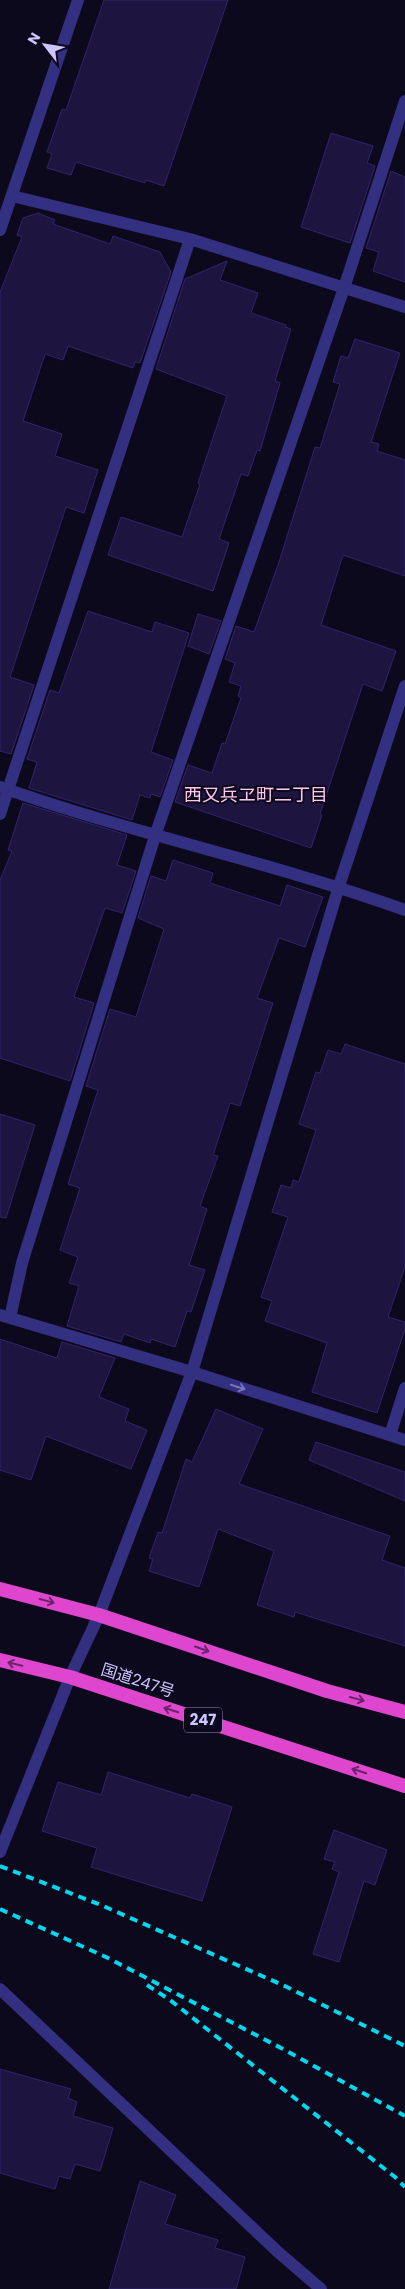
<svg xmlns="http://www.w3.org/2000/svg" width="405" height="2289" viewBox="0 0 405 2289" font-family="Poppins,'Noto Sans JP',sans-serif">
	<style>
		.building { fill: #1d1440; stroke: #32236e }
		.lines { fill: none; stroke-linecap: round; stroke-linejoin: round }
		.minor { stroke: #332f81; stroke-width: 12 }
		.trunk { stroke: #de46cd; stroke-width: 14 }
		.rail { stroke: #00d8f0; stroke-width: 4; stroke-dasharray: 8 6; stroke-linecap: butt }
		.oneway { stroke: #7872ba }
		.oneway2 { stroke: #6b246c }
		.labels { text-anchor: middle; stroke-width: 4; stroke-linejoin: round; paint-order: stroke }
		.shield { fill: #0d091d; stroke: #938dbb; stroke-width: 1 }
		.shield-label { font-size: 15px; font-weight: bold; fill: #ccc5ff }
		.street-label { font-size: 16px; fill: #ccc5ff; stroke: #0d091d }
		.neighbourhood-label { font-size: 18px; fill: #ffc7eb; stroke: #0d091d }
	</style>
	<rect width="100%" height="100%" fill="#0d091d"/>
	<!-- building -->
	<path class="building" d="M104,0H228L164,186L146,180L145,183L76,162L71,175L47,168L52,154L47,152L62,109L66,110Z
		M331,133L373,146L367,163L375,166L350,243L301,227Z
		M391,171L405,177V282L373,271L379,252L366,248Z
		M38,213L55,220L53,224L110,244L113,236L160,252L171,272L140,363L135,362L133,368L68,346L63,360L45,354L23,421L62,434L55,456L98,470L84,513L66,507L10,677L34,685L11,754L0,751V292L22,237L17,235L23,218Z
		M227,261L220,280L258,293L251,313L286,325L285,327L291,329L275,381L280,383L260,451L257,450L248,476L241,474L219,539L229,543L213,591L108,555L121,517L182,537L200,484L198,483L227,396L156,369L185,279Z
		M355,339L400,353L371,442L379,444L377,451L405,460V576L343,555L321,625L396,651L382,691L363,684L320,814L322,815L311,848L175,802L188,765L212,773L222,743L225,744L241,698L238,696L241,686L229,682L235,663L225,659L236,626L254,632L279,562L315,447L320,448L340,384L333,382L341,356L348,358Z
		M88,611L152,632L155,622L189,633L151,752L173,760L160,797L151,794L150,798L140,795L132,820L29,788L37,762L27,759L50,690L59,693Z
		M198,614L221,621L209,654L188,646Z
		M23,803L127,835L117,865L136,871L122,913L105,908L74,997L94,1003L70,1081L0,1058V880L12,851L8,850Z
		M173,860L213,873L210,883L280,906L287,885L323,897L305,947L279,938L257,998L273,1003L240,1106L230,1103L213,1155L218,1156L200,1206L207,1209L189,1265L205,1270L191,1312L187,1311L175,1347L151,1339L150,1343L124,1334L121,1342L67,1326L79,1286L69,1283L78,1257L60,1250L80,1188L68,1184L98,1090L86,1086L110,1009L136,1017L164,929L138,918L151,876L166,881Z
		M345,1044L405,1064V1267L388,1317L405,1322V1329L377,1413L312,1392L327,1343L265,1321L272,1301L261,1297L288,1217L272,1212L281,1185L291,1188L293,1180L299,1182L316,1130L299,1124L316,1072L320,1073L328,1050L341,1054Z
		M0,1114L35,1125L6,1218L0,1217Z
		M0,1339L57,1358L62,1342L115,1358L99,1397L129,1409L125,1421L147,1430L131,1469L46,1436L31,1480L0,1470Z
		M216,1409L263,1429L239,1484L390,1536L382,1560L405,1568V1646L295,1612L294,1617L257,1605L274,1551L218,1529L199,1587L149,1571L153,1559L149,1558L158,1532L162,1533L186,1459L192,1462Z
		M316,1442L405,1472V1501L309,1460Z
		M108,1772L190,1798L192,1794L232,1807L202,1901L91,1867L97,1848L42,1831L58,1782L101,1795Z
		M334,1830L387,1850L375,1885L364,1881L339,1962L313,1954L339,1872L332,1869L335,1862L324,1859Z
		M0,2069L71,2089L68,2098L77,2102L73,2116L113,2128L100,2171L75,2164L70,2179L59,2176L55,2189L0,2173Z
		M140,2181L176,2195L165,2224L218,2240L215,2248L245,2257L236,2289H109Z"/>
	<g class="lines">
		<!-- minor -->
		<path class="minor" d="M12,196L190,239L405,307
			M0,230L78,0
			M0,787C133,834 272,862 405,910
			M0,814L190,239
			M0,1315L192,1372L405,1440
			M10,1318L22,1263L155,836L344,288L405,101
			M390,1435L405,1388
			M0,1852L70,1677L99,1615L192,1372L339,886L405,686
			M0,1989L278,2252L321,2289"/>
		<!-- trunk -->
		<path class="trunk" d="M0,1589L99,1615L327,1691L405,1712
			M0,1660L70,1677L405,1786"/>
		<!-- rail -->
		<path class="rail" d="M0,1866L101,1905L287,1987L405,2046
			M0,1909L108,1958L283,2049L405,2116
			M147,1985L170,2000L395,2177L405,2187"/>
	</g>
	<!-- one-way arrows -->
	<defs><path id="oneway-shaft" d="M-6 0H5M1.5-3L5.5 0L1.5 3" fill="none" stroke-width="1.6" stroke-linecap="round" stroke-linejoin="round" transform="scale(1.25)"/></defs>
	<use class="oneway" href="#oneway-shaft" transform="translate(238 1387) rotate(18)"/>
	<g class="oneway2">
		<use href="#oneway-shaft" transform="translate(47 1601) rotate(15)"/>
		<use href="#oneway-shaft" transform="translate(202 1649) rotate(19)"/>
		<use href="#oneway-shaft" transform="translate(15 1664) rotate(-167)"/>
		<use href="#oneway-shaft" transform="translate(357 1699) rotate(15)"/>
		<use href="#oneway-shaft" transform="translate(171 1710) rotate(-162)"/>
		<use href="#oneway-shaft" transform="translate(359 1771) rotate(-162)"/>
	</g>
	<g class="labels">
		<!-- shield labels -->
		<rect class="shield" x="184" y="1707.5" width="38" height="25" rx="4"/>
		<g class="shield-label">
			<text x="203" y="1725">247</text>
		</g>
		<!-- street labels -->
		<g class="street-label">
			<text transform="translate(138 1680) rotate(18)" y="6">国道247号</text>
		</g>
		<!-- neighbourhood labels -->
		<g class="neighbourhood-label">
			<text x="256" y="801">西又兵ヱ町二丁目</text>
		</g>
	</g>
	<!-- north arrow -->
	<g transform="translate(45 45) rotate(301)" stroke="#0d091d" stroke-width="4" paint-order="stroke">
	<path d="M0-4L9 19L0 12L-9 19Z" fill="#ccc5ff"/>
	<text y="-8" font-size="14" font-weight="bold" text-anchor="middle" fill="#ccc5ff">N</text>
	</g>
</svg>
